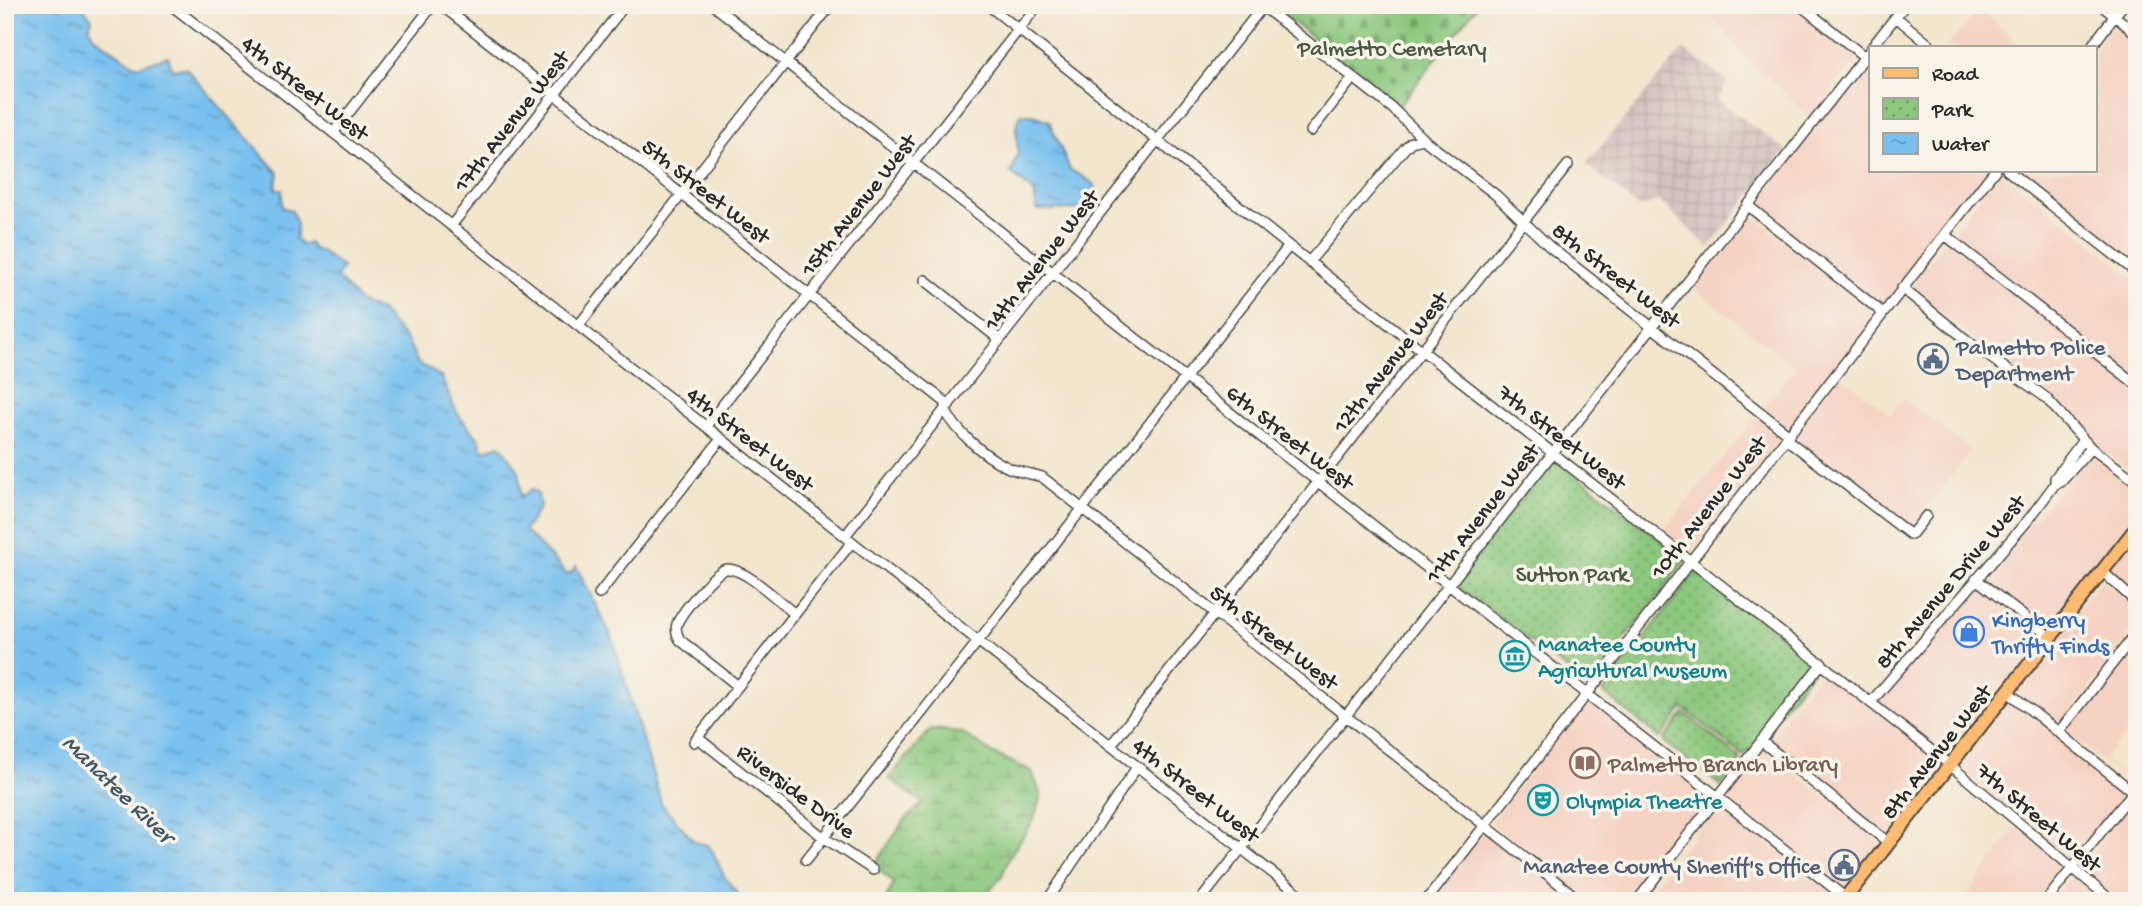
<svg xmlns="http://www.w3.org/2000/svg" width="2142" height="906" viewBox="0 0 2142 906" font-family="'Gochi Hand',sans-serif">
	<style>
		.built { fill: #f5d2c2 }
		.industrial { fill: url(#industrial-grid) }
		.wetland { fill: url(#wetland-marsh); stroke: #5b7954; stroke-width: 2 }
		.cemetery { fill: url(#cemetery-stones); stroke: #5b7954; stroke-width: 2 }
		.park { fill: url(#park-dots); stroke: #5b7954; stroke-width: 2 }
		.water { fill: url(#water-ripples); stroke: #51768e; stroke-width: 2 }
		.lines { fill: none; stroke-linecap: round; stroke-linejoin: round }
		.minor-casing { stroke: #494743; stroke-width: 12 }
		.major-casing { stroke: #494743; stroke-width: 16 }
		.minor { stroke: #fff; stroke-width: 9 }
		.major { stroke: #febb71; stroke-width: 12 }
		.labels { text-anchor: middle; stroke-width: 7; stroke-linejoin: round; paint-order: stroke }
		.park-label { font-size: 23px; fill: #485a44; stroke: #f7f3e8 }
		.street-label { font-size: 23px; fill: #2b2b2b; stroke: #f7f3e8 }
		.service-label { font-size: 23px; fill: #4e5e75; stroke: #f7f3e8; text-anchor: start }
		.shop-label { font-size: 23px; fill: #366cbe; stroke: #f7f3e8; text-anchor: start }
		.culture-label { font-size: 23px; fill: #0d838f; stroke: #f7f3e8; text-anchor: start }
		.education-label { font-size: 23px; fill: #785e54; stroke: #f7f3e8; text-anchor: start }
		.water-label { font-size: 24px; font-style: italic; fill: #425866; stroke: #f7f3e8 }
	</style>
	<defs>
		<pattern id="industrial-grid" width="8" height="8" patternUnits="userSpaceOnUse" patternTransform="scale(1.75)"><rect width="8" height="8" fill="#d1bfbd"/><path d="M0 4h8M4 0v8" fill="none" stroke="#b4a4a3"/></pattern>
		<pattern id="wetland-marsh" width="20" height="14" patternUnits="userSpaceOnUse" patternTransform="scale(1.75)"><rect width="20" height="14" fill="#8bc77d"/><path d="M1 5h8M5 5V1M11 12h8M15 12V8" fill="none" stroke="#72a267"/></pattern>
		<pattern id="cemetery-stones" width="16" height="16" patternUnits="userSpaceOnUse" patternTransform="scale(1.75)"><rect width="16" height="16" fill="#8bc77d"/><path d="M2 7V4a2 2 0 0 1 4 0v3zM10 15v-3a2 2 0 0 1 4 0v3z" fill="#72a267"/></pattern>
		<pattern id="park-dots" width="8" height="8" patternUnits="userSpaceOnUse" patternTransform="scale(1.75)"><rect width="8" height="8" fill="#8bc77d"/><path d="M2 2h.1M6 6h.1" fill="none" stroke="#72a267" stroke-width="1.8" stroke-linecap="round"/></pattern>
		<pattern id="water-ripples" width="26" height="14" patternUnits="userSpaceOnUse" patternTransform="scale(1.75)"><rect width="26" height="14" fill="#77c0f0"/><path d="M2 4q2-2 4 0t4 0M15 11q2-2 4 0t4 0" fill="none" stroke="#629cc3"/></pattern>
	</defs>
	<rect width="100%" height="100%" fill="#f7f3e8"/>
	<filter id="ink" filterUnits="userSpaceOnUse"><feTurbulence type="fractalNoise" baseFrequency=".0143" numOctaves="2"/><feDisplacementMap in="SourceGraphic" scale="14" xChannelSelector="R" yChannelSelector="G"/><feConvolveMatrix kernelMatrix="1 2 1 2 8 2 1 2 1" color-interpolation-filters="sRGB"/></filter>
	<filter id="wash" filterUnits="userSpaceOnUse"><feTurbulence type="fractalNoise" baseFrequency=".00686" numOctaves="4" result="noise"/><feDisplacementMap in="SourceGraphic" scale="28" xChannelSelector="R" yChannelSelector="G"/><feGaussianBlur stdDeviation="1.57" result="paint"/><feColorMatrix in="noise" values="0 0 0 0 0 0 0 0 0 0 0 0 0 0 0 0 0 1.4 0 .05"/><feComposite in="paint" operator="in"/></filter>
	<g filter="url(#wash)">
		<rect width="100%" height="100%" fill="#f2e5cc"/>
		<!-- built -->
		<path class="built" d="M1702,5H1792L1858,58L1810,119L1783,90L1752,64Z
			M1979,9L2024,47H1947Z
			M2115,23L2137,40V267L2015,170H2095V49Z
			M1865,63L1871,68V170H1990L1882,307L1754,204L1818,128L1816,126Z
			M2000,170L2137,279V379L1952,234Z
			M1748,212L1876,315L1787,428L1763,408L1795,367L1690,285Z
			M1946,241L2137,391V476L2088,439L2048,393L1976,341L1909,287Z
			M1838,374L1891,415L1903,398L1971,451L1911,529L1792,436Z
			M1757,416L1782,436L1690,553L1662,532Z
			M2091,454L2137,489V520L2050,631L1982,578Z
			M2137,534V596L2107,572Z
			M2101,580L2137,609V625L2059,726L2014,690Z
			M1976,585L2044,638L1950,759L1877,701Z
			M2137,639V723L2103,758L2137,788L2065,731Z
			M1822,669L1944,766L1889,836L1768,740Z
			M2008,698L2127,793L2073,862L1956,764Z
			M1586,699L1712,798L1632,901H1588L1491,823Z
			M1762,747L1883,844L1846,891L1724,796Z
			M2134,798L2137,801V901H2119L2080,868Z
			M1718,803L1840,899L1838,901H1643Z
			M2016,827L2067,870L2041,901H1964Z
			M1485,830L1573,901H1431Z
			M2074,875L2104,901H2052Z"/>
		<!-- industrial -->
		<path class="industrial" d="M1683,49L1728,81L1717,100L1786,150L1709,247L1658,200L1640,208L1586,164Z"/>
		<!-- wetland -->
		<path class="wetland" d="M931,729L960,732L994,754L1032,771L1041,796L1033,821L1010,856L1002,876L981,901H885L894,883L874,865L905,820L923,803L889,778Z"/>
		<!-- cemetery -->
		<path class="cemetery" d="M1272,5H1478L1399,106Z"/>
		<!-- park -->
		<path class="park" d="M1553,457L1686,560L1588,685L1454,584Z
			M1696,571L1818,664L1744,756L1683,708L1660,738L1603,692Z
			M1684,713L1741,759L1721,786L1663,741Z"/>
		<!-- water -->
		<path class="water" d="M5,5H81L92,19L89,27L93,36L133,64L139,66L168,56L172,69L186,68L279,174L275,188L282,190V207L292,211L297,224L296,239L301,245L308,243L315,250L320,251L343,268L336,276L360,303L381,311L409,343L417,362L441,377L458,415L479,439L483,451L500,445L519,471L521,497L532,489L538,494L540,507L524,531C540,544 553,559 566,574L571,573L576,566L612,637L662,805L695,842L707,845L712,850L724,876L743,901H5Z
			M1021,114H1032L1049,121L1070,170C1085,178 1100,182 1097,202L1085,209L1037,210L1034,192L1011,173L1018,153L1016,126Z"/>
	</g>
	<g filter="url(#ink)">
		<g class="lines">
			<!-- minor casing -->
			<g class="minor-casing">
				<path id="minor" d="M171,5L1308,901
					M441,5L949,405
					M713,5L1846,898
					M988,5L1289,246L1950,765L2112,901
					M1261,5L1392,108L1425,140
					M1800,5L1871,62
					M2101,5L2137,34
					M1896,17L1932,47
					M1872,47L1905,5
					M2091,47L2123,5
					M1311,131L1353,78
					M333,133L433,5
					M2007,170L2137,273
					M1747,205L1883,313
					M451,226L625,5
					M1945,235L2137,385
					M1309,262L1405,148L1411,142L1423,139L1496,195L1550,247L1788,434
					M925,280L1000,340
					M1902,288L1973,345L2045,397L2091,448L2137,482
					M578,326L831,5
					M945,410C957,432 982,454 1005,466C1015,472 1030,473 1042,477L1581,901
					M706,426L1038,5
					M1785,438L1911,535L1926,516
					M2055,484V478L2083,440
					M845,536L1264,5
					M2102,571L2137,603
					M1976,579L2050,637
					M599,594L721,439
					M738,686L680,640C677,635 675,630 677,624C681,613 716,569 727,569C746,568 780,603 795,614
					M2008,692L2137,795
					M1871,702L2029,519L2055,484L2061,482L2091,448
					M2059,732L2137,632
					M698,738L823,837L873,870
					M1761,741L1889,843
					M694,742L852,542
					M1111,745L1568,165
					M806,860L1289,246
					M1047,901L1137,767
					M1200,901L1871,49
					M1426,901L1995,170
					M1637,901L1822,663
					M2046,901L2133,792"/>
			</g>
			<!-- major casing -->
			<g class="major-casing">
				<path id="major" d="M1843,901L2137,527"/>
			</g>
			<!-- minor -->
			<use href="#minor" class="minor"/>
			<!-- major -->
			<use href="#major" class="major"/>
		</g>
	</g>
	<!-- icons -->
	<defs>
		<g id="civic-ring" transform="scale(1.575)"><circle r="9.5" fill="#f7f3e8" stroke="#5c6f8a" stroke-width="1.5"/><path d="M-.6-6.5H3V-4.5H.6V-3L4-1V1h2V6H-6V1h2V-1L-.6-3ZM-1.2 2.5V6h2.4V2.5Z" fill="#5c6f8a"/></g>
		<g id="shop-ring" transform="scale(1.575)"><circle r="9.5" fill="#f7f3e8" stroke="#3f7fe0" stroke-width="1.5"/><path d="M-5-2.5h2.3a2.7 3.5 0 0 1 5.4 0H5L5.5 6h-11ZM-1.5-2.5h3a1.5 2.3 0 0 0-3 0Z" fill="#3f7fe0"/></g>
		<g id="museum-ring" transform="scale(1.575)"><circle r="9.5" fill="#f7f3e8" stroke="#0f9aa8" stroke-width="1.5"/><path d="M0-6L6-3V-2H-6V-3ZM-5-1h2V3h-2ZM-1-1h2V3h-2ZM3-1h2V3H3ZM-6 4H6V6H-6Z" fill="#0f9aa8"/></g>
		<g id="library-ring" transform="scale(1.575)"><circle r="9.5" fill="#f7f3e8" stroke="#8d6e63" stroke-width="1.5"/><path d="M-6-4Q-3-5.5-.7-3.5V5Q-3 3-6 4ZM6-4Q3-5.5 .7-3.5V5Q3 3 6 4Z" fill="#8d6e63"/></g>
		<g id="theatre-ring" transform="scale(1.575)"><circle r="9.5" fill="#f7f3e8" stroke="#0f9aa8" stroke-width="1.5"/><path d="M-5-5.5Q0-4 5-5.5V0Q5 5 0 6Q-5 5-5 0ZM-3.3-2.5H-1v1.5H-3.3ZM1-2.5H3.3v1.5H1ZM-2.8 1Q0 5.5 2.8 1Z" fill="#0f9aa8"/></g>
	</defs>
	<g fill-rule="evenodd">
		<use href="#civic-ring" x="1933" y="359"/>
		<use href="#shop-ring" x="1969" y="632"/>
		<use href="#museum-ring" x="1515" y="656"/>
		<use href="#library-ring" x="1585" y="763"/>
		<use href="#theatre-ring" x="1543" y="800"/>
		<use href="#civic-ring" x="1844" y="865"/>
	</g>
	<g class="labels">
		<!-- park labels -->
		<g class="park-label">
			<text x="1392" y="55">Palmetto Cemetary</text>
			<text x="1572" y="581">Sutton Park</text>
		</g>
		<!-- street labels -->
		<g class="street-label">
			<text transform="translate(306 87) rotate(38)" y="8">4th Street West</text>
			<text transform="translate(510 120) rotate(-52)" y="8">17th Avenue West</text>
			<text transform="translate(707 190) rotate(38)" y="8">5th Street West</text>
			<text transform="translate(857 204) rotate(-52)" y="8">15th Avenue West</text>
			<text transform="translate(1040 259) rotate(-52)" y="8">14th Avenue West</text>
			<text transform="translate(1617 274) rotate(38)" y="8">8th Street West</text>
			<text transform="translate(1389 361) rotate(-52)" y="8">12th Avenue West</text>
			<text transform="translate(1291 436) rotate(38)" y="8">6th Street West</text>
			<text transform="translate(1563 436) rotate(38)" y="8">7th Street West</text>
			<text transform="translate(751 438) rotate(38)" y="8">4th Street West</text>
			<text transform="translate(1707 506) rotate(-52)" y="8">10th Avenue West</text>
			<text transform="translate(1481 512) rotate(-52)" y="8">11th Avenue West</text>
			<text transform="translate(1949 581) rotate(-50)" y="8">8th Avenue Drive West</text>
			<text transform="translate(1275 636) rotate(38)" y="8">5th Street West</text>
			<text transform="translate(1935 751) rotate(-52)" y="8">8th Avenue West</text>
			<text transform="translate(1197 789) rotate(38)" y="8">4th Street West</text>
			<text transform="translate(797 790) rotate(37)" y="8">Riverside Drive</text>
			<text transform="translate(2040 816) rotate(40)" y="8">7th Street West</text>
		</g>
		<!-- service labels -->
		<g class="service-label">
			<text x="1956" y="354">Palmetto Police<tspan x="1956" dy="26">Department</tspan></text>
			<text x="1821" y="873" text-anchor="end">Manatee County Sheriff's Office</text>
		</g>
		<!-- shop labels -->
		<g class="shop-label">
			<text x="1992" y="627">Kingberry<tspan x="1992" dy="26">Thrifty Finds</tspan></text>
		</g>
		<!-- culture labels -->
		<g class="culture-label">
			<text x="1538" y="651">Manatee County<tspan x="1538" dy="26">Agricultural Museum</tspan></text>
			<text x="1566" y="808">Olympia Theatre</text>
		</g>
		<!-- education labels -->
		<g class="education-label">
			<text x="1608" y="771">Palmetto Branch Library</text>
		</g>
		<!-- water labels -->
		<g class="water-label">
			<text transform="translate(119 788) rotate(44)" y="8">Manatee River</text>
		</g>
	</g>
	<!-- margin -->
	<rect width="2142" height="906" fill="none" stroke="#f7f3e8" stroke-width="28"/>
	<!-- legend -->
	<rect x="1869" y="46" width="228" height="126" fill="#f7f3e8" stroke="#a5a39c" stroke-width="2"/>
	<rect x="1883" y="68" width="35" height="10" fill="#febb71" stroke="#a5a39c" stroke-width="2"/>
	<text x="1932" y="80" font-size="21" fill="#2b2b2b">Road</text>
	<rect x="1883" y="98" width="35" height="21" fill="url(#park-dots)" stroke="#a5a39c" stroke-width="2"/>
	<text x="1932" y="116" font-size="21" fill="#2b2b2b">Park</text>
	<rect x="1883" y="133" width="35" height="21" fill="url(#water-ripples)" stroke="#a5a39c" stroke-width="2"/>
	<text x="1932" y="150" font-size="21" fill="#2b2b2b">Water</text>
</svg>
